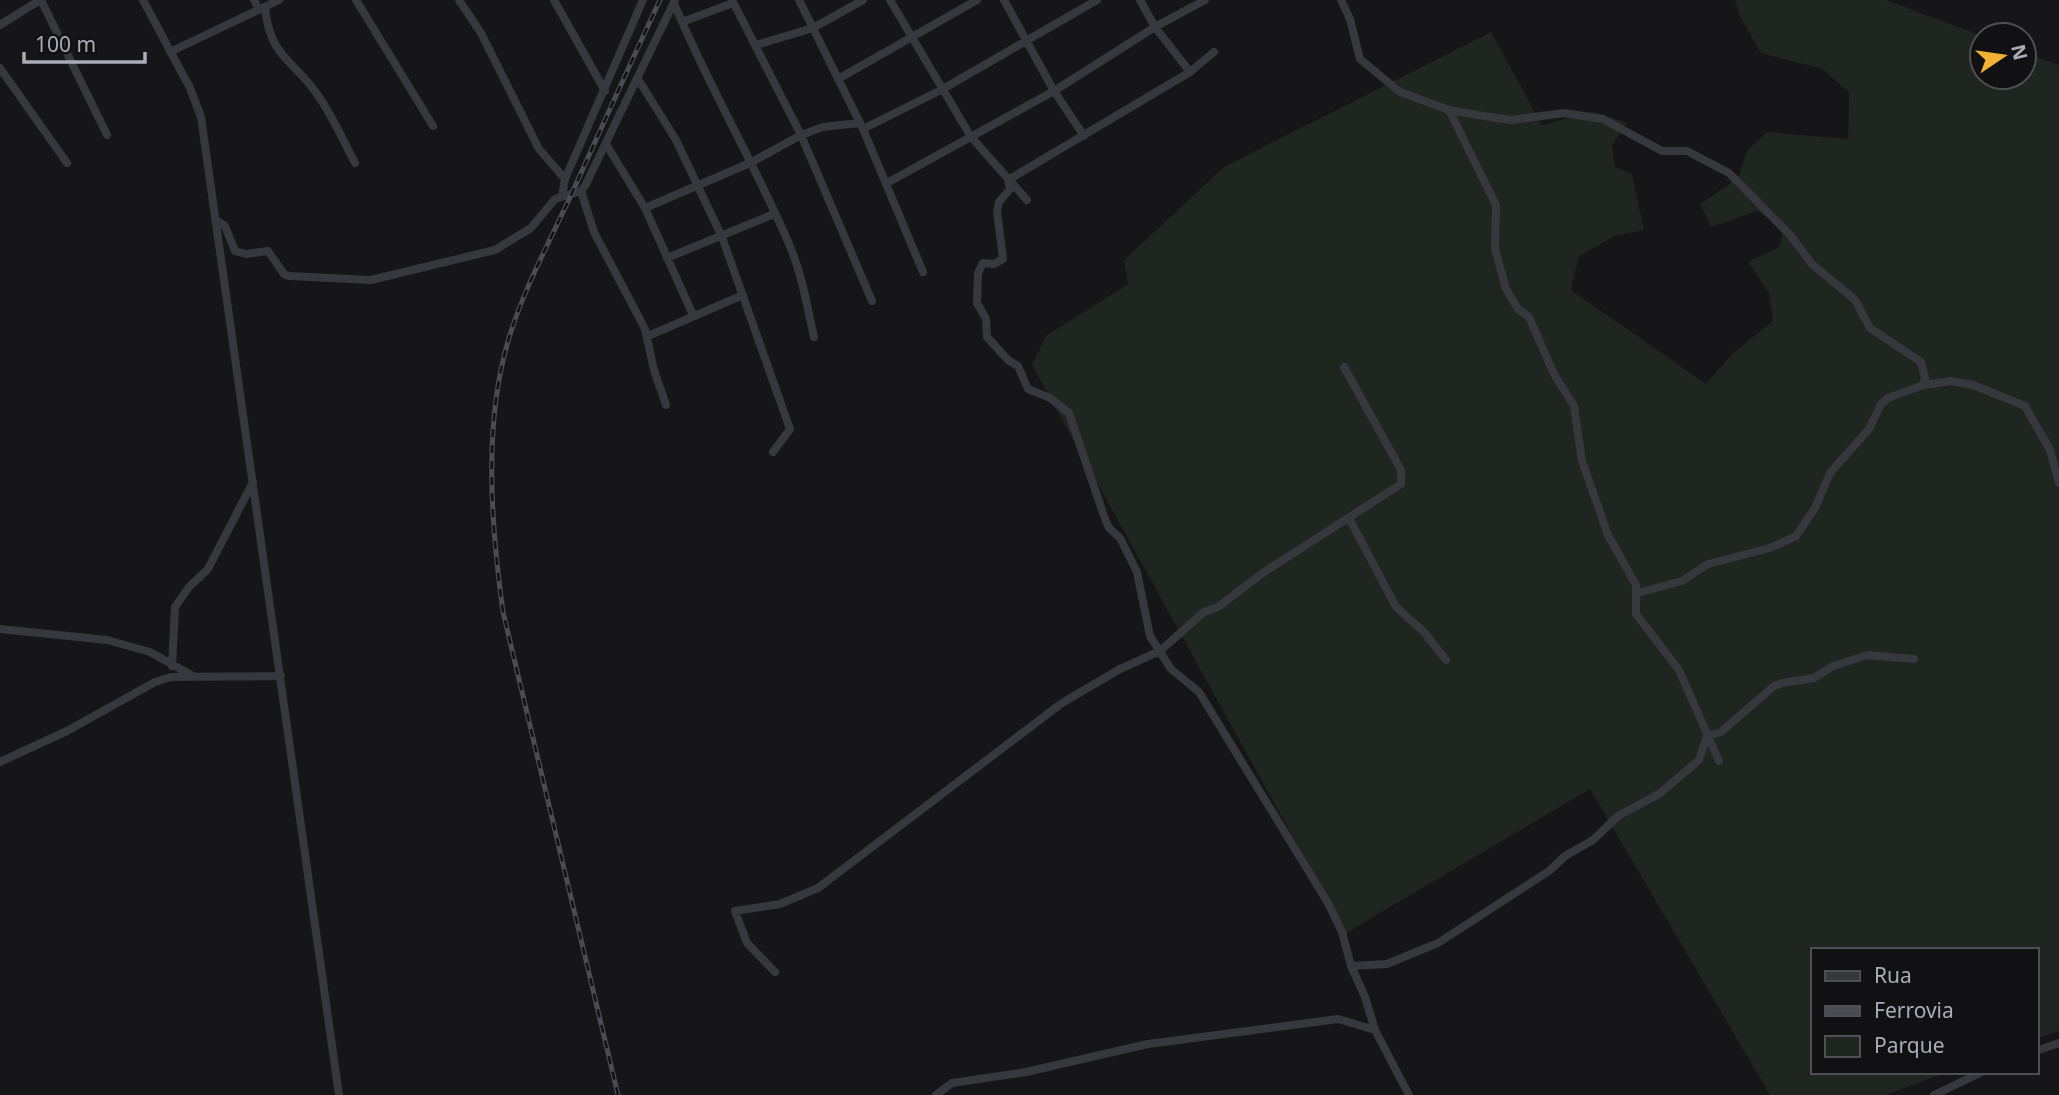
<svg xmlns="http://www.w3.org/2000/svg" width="2059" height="1095" viewBox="0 0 2059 1095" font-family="'Noto Sans',sans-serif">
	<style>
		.green { fill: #1e261f }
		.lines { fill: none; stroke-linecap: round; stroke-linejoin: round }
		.minor { stroke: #37383d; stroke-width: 8 }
		.rail-casing { stroke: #4a4c52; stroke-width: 5 }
		.rail { stroke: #111113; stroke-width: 2.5; stroke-dasharray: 8; stroke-linecap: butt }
	</style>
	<rect width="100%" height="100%" fill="#161618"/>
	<!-- green -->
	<path class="green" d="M1735,0H1886L1982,36V77H2024V52L2059,65V1031L2036,1039V950H1812V1072H1947L1886,1095H1770L1590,789L1346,933L1032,365L1046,336L1128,284L1124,260L1224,167L1491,32L1542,125L1592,112L1627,123L1612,145L1615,167L1632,174L1644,230L1615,236L1579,256L1571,290L1706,384L1733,353L1773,321L1769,293L1748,262L1779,247L1785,225L1757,211L1711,227L1700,204L1738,178L1747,151L1767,132L1848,139L1849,92L1822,69L1761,53L1740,17Z"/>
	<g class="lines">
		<!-- minor -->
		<path class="minor" d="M41,0L107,135
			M143,0L190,88L201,117L339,1095
			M254,0L259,10
			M356,0L433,126
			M459,0L481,33L539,149L565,179
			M554,0L605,91
			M732,0L801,135L872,301
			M799,0L863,129L923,272
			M890,0L971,137L1027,200
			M1004,0L1054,91L1084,136
			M1140,0L1155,27L1190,72
			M1341,0L1350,19L1360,59L1400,92L1449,110L1496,118L1512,120L1564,113L1603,119L1662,151H1687L1729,173L1790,235L1812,264L1855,300L1870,328L1921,362L1925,378L1923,385
			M674,3C708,86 754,162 789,244C802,274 807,306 814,337
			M265,7C270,58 292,58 317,94C332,115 343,140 355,163
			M682,22L733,3
			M0,25L40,0
			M756,45L813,28L863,0
			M170,52L279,0
			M1214,52L1190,72L1008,180L1010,189L999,202L997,211L1003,259L994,264L983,263L978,273L977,303L986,319L987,337L1008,360L1018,366L1028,389L1050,398L1069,413L1104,516L1109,528L1120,538L1137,572L1150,636L1171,669L1199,692L1328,903L1342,932L1351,966L1365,997L1375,1030L1409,1095
			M0,68L67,163
			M638,79L676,140L722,237L790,429L773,452
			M838,79L977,0
			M1449,110L1496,205L1495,249L1506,289L1518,309L1529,317L1554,374L1574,406L1582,461L1608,535L1636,585V614L1679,670L1719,761
			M863,129L941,90L1097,0
			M606,144L645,208L693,315
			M887,183L1054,91L1155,27L1205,0
			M581,191L594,232L645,329L654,370L666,405
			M562,196L565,179L643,0
			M645,208L750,163L801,135L823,127L860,123
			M215,219L225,226L235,251L246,254L268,251L284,274L289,276L371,280L495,250L531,228L555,199L581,191L585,186L675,0
			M667,258L774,214
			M648,336L743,295
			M1349,518L1396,607L1424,632L1446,660
			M1637,593L1682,581L1708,564L1770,548L1796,536L1815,508L1830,473L1869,429L1881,404L1888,398L1923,385L1951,381L1973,385L2025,406L2050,450L2059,483
			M0,629L107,640L150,652L193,676
			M172,666L175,607L189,587L208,569L253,482
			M0,762L67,731L155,682L171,677L281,676
			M1351,966L1387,964L1438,943L1549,871L1565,856L1593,840L1618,816L1659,794L1699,760L1707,736L1721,732L1774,686L1782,683L1814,678L1833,666L1868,655L1914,659
			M775,972L747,943L735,911L780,904L818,888L1062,703L1120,669L1160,651L1204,612L1218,607L1264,572L1401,484V470L1344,367
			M2036,1051L2059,1043
			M936,1095L952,1083L1026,1072L1148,1044L1338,1019L1375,1030
			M1934,1095L1982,1072"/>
		<!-- rail casing -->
		<g class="rail-casing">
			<path id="rail" d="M618,1095L503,612C491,525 483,423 509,338C524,288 550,241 572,193C601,129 630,64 660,0"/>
		</g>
		<!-- rail -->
		<use href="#rail" class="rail"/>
	</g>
	<!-- legend -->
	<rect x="1811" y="948" width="228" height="126" fill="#111113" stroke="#4d4f55" stroke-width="2"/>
	<rect x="1825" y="971" width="35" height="10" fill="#37383d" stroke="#4d4f55" stroke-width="2"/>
	<text x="1874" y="983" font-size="21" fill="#a8adb8">Rua</text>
	<rect x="1825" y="1006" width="35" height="10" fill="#4a4c52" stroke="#4d4f55" stroke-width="2"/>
	<text x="1874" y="1018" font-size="21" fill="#a8adb8">Ferrovia</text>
	<rect x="1825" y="1036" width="35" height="21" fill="#1e261f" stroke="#4d4f55" stroke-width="2"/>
	<text x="1874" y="1053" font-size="21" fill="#a8adb8">Parque</text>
	<!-- north arrow -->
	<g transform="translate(2003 56) rotate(77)"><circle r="33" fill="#111113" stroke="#4d4f55" stroke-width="2"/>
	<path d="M0-5L12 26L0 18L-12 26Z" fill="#f2b134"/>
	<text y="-10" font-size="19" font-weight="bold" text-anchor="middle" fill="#a8adb8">N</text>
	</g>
	<!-- scale -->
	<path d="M24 52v10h121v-10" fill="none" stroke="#a8adb8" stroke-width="3.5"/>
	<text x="35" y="52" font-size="21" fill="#a8adb8" stroke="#111113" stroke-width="5" paint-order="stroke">100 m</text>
</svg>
